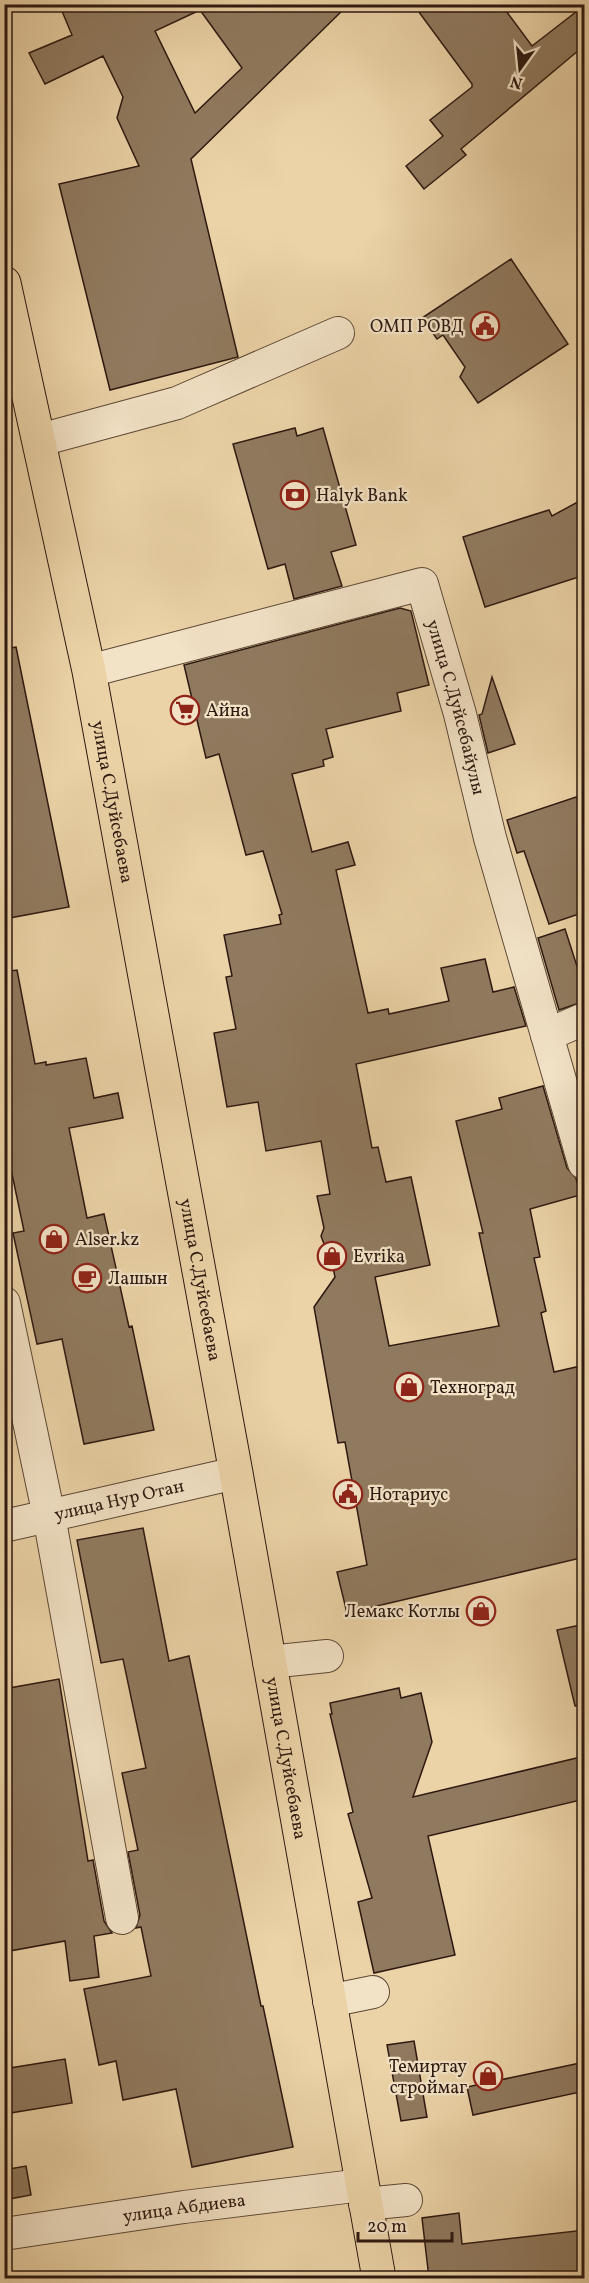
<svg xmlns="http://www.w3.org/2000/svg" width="589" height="2283" viewBox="0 0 589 2283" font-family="Vollkorn,serif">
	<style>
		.building { fill: #907a5f; stroke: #2d1911; stroke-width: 1.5; fill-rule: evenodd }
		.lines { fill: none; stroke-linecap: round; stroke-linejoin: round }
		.minor-casing { stroke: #5c4836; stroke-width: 34 }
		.major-casing { stroke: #2d1911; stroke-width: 35 }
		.minor { stroke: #f2e2c6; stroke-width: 32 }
		.major { stroke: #ebd3a7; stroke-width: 33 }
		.labels { text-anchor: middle; stroke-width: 4.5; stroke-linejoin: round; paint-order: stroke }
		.poi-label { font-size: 18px; fill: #2d1911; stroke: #f2e2c6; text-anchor: start }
		.street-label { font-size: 18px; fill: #2d1911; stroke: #f2e2c6 }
	</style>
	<rect width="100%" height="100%" fill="#ebd3a7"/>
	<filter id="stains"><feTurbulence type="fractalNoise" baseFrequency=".00333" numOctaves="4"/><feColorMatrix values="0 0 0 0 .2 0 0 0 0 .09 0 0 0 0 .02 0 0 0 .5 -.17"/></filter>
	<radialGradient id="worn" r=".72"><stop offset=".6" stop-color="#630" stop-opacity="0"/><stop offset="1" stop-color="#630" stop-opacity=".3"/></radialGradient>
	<!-- building -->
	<path class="building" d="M59,4H349L191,159L238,357L110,390L59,184L139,166L117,118L123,97L103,56L45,84L29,53L72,35ZM200,10L242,68L195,113L155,31Z
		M413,4H501L532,46L585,5V45L461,149L466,155L424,189L406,166L443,136L430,120L472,87V84Z
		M511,259L568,344L478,403L460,377L465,367L443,335L437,339L422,318Z
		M295,428L297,436L323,428L356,545L331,552L342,586L294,599L285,564L268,569L233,444Z
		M585,498V575L485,607L463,537L549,510L552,516Z
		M400,608L411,611L429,685L397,693L401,711L326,729L333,757L323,760L324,766L292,774L312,852L348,842L355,865L336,870L368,1013L388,1009L389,1014L449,1001L441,968L485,959L493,992L514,987L526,1026L356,1064L372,1148L378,1147L386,1182L411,1177L430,1265L375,1277L389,1346L499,1326L479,1233H483L456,1121L502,1109L499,1098L543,1086L567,1168L576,1178L580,1195L530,1209L540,1257L534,1258L546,1311L541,1313L554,1372L585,1365V1441L578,1443L585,1471V1557L347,1613L337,1572L367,1565L345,1442L338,1443L314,1307L335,1277L330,1253L326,1249L321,1236L324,1228L317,1196L330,1194L321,1141L266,1151L258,1102L227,1107L214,1033L236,1029L226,977L232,976L224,935L281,924L279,915L282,914L263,851L246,855L219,754L206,758L184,665Z
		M16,647L69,907L4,919V649Z
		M492,677L515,744L488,753L479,715L482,714Z
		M585,794V912L549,924L524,851L517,853L507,820Z
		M565,929L585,991V1001L559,1010L538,938Z
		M17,970L35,1064L46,1062V1065L86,1058L94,1098L118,1093L123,1118L69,1128L87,1218L104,1214L129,1327L132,1326L154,1430L84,1444L62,1339L37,1344L13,1233L24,1231L4,1136V972Z
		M143,1528L169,1661L189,1656L261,2006H263L293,2147L192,2167L176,2089L123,2100L116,2061L99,2065L84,1989L151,1976L141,1927L136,1928L140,1915L128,1852L138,1850L122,1773L146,1768L123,1659L101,1663L77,1540Z
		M585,1624V1705L575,1706L557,1630Z
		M59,1679L88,1861L93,1860L104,1921L112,1933L94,1936L99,1977L70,1981L65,1941L4,1952V1689Z
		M399,1688L401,1698L421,1693L432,1742L413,1797L585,1756V1799L428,1836L455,1955L374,1973L358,1902L372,1898L348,1814L353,1812L330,1714H332L330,1703Z
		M414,2041L427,2117L401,2121L387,2045Z
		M65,2059L72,2103L4,2114V2069Z
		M585,2062V2091L473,2115L467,2087Z
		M26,2166L31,2195L4,2200V2170Z
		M459,2213L462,2244L585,2230V2278H429L422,2218Z"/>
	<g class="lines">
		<!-- minor casing -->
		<g class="minor-casing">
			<g id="minor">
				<path d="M40,440L177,403L338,333"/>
				<path id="s1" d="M89,671L422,584L460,714L490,838L584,1163"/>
				<path d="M547,1035L584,1019"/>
				<path d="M4,1303L49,1516L122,1918"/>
				<path id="s2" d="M4,1526L236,1473"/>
				<path d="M269,1662L327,1656"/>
				<path d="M329,2001L373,1992"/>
				<path d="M365,2204L406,2200"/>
				<path id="s3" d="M4,2234L184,2207L362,2185"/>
			</g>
		</g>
		<!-- major casing -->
		<g class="major-casing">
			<g id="major">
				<path id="s4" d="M4,283L89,671L236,1473L379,2278"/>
			</g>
		</g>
		<!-- minor -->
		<use href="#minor" class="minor"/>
		<!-- major -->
		<use href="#major" class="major"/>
	</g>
	<!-- icons -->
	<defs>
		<g id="civic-ring" transform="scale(1.5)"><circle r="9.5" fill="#f2e2c6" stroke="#8f2418" stroke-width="1.5"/><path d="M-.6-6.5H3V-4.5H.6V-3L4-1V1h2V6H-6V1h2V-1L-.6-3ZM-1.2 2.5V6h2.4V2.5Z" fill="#8f2418"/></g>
		<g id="bank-ring" transform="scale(1.5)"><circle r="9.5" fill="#f2e2c6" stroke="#8f2418" stroke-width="1.5"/><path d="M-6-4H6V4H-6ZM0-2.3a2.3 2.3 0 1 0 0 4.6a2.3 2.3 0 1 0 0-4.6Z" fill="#8f2418"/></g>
		<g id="supermarket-ring" transform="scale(1.5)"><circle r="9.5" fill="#f2e2c6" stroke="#8f2418" stroke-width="1.5"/><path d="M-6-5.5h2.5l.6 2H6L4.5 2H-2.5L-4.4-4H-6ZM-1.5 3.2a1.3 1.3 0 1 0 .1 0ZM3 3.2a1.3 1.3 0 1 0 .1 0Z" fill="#8f2418"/></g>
		<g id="shop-ring" transform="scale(1.5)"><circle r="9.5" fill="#f2e2c6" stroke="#8f2418" stroke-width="1.5"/><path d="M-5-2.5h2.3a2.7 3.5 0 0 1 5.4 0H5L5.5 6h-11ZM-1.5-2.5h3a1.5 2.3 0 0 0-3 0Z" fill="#8f2418"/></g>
		<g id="cafe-ring" transform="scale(1.5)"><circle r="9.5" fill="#f2e2c6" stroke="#8f2418" stroke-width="1.5"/><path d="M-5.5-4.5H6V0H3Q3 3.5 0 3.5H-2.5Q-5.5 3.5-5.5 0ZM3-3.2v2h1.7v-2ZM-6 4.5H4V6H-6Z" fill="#8f2418"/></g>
	</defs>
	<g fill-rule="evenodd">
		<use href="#civic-ring" x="485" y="326"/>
		<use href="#bank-ring" x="295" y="495"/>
		<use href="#supermarket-ring" x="185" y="710"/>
		<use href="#shop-ring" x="54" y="1239"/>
		<use href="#shop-ring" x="332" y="1256"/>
		<use href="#cafe-ring" x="87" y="1278"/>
		<use href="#shop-ring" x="409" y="1387"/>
		<use href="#civic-ring" x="348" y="1494"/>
		<use href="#shop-ring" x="481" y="1611"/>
		<use href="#shop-ring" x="488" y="2076"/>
	</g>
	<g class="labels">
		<!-- poi labels -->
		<g class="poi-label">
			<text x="464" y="332" text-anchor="end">ОМП РОВД</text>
			<text x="316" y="501">Halyk Bank</text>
			<text x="206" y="716">Айна</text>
			<text x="75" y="1245">Alser.kz</text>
			<text x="353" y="1262">Evrika</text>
			<text x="108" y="1284">Лашын</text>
			<text x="430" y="1393">Техноград</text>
			<text x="369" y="1500">Нотариус</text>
			<text x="460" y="1617" text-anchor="end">Лемакс Котлы</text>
			<text x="467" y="2072" text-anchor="end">Темиртау<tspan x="467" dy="21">строймаг</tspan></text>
		</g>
		<!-- street labels -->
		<g class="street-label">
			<text dy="6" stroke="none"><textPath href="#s1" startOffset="472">улица С.Дуйсебайулы</textPath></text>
			<text dy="6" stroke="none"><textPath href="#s4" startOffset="530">улица С.Дуйсебаева</textPath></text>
			<text dy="6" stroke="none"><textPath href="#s4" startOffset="1016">улица С.Дуйсебаева</textPath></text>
			<text dy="6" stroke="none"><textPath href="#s2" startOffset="118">улица Нур Отан</textPath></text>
			<text dy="6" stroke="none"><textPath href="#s4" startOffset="1502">улица С.Дуйсебаева</textPath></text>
			<text dy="6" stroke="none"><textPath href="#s3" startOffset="182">улица Абдиева</textPath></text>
		</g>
	</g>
	<!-- margin -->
	<rect width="589" height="2283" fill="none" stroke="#ebd3a7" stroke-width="24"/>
	<rect x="6" y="6" width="577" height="2271" fill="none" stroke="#2d1911" stroke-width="3"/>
	<rect x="12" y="12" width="565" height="2259" fill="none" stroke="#2d1911" stroke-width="1.5"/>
	<!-- north arrow -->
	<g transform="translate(520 69) rotate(195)" stroke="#f2e2c6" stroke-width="4.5" paint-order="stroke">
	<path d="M0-4.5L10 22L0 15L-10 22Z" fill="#2d1911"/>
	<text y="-9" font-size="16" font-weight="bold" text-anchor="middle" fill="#2d1911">N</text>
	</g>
	<!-- scale -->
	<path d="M358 2232v9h94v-9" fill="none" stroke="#2d1911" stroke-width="3"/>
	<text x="367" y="2232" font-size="18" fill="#2d1911" stroke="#f2e2c6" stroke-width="4.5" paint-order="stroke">20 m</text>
	<rect width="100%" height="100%" filter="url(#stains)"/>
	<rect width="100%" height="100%" fill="url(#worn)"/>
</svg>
